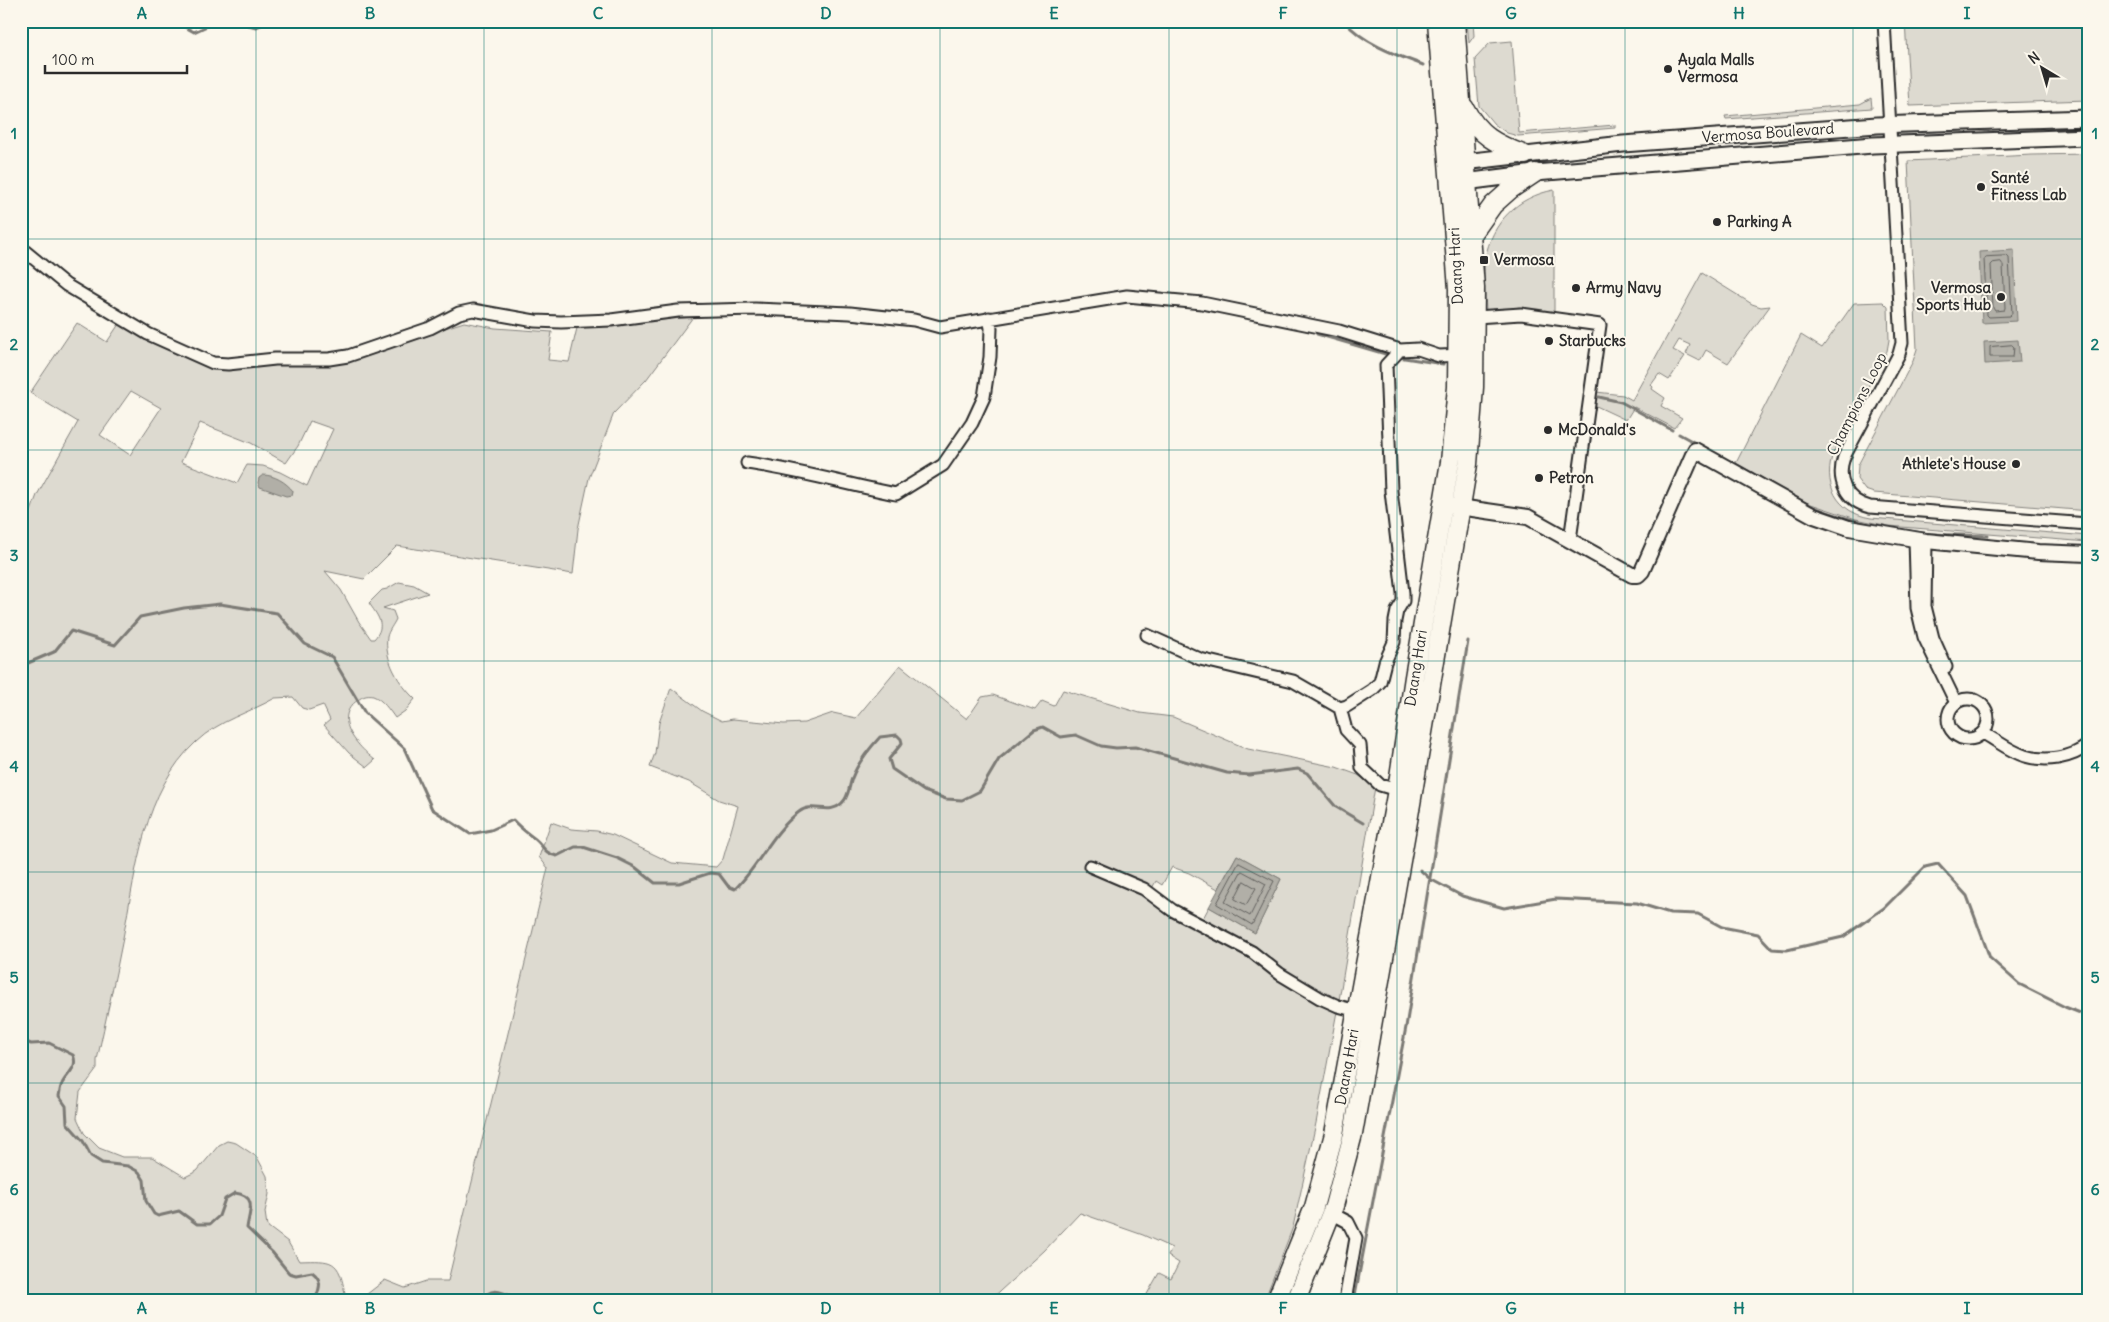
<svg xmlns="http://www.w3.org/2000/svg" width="2109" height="1322" viewBox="0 0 2109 1322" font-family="Delius,sans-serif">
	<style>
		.green { fill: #dddad0; stroke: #84827e; fill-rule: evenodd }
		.water { fill: #b1afa7; stroke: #7b7a75 }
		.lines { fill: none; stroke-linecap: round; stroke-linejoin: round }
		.shore { stroke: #61605d; stroke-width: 1 }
		.stream { stroke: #7b7a75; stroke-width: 3 }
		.minor-casing { stroke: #2b2b2b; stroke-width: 15 }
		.tertiary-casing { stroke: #2b2b2b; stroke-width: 18 }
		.secondary-casing { stroke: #2b2b2b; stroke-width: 19 }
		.primary-casing { stroke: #2b2b2b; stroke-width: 21 }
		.minor { stroke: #fbf7ec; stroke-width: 11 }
		.tertiary { stroke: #fbf7ec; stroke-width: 14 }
		.secondary { stroke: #fbf7ec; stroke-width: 15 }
		.primary { stroke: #fbf7ec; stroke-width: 18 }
		.grid { fill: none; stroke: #0f766e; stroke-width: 1; stroke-opacity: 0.55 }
		.poi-dot { fill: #2b2b2b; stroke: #fbf7ec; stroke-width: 2 }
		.labels { text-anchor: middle; stroke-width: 4; stroke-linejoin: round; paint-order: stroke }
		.poi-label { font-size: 15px; font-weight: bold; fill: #2b2b2b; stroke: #fbf7ec; text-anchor: start }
		.street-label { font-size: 15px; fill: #2b2b2b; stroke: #fbf7ec }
		.neatline { fill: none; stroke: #0f766e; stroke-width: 2 }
		.grid-label { font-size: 16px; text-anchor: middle; font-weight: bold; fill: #0f766e }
	</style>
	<rect width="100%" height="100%" fill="#fbf7ec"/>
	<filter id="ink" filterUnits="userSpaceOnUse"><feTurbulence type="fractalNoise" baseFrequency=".02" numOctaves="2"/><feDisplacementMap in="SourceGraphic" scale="10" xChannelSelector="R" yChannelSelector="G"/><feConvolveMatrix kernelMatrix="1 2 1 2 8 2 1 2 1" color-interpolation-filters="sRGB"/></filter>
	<g filter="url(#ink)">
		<!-- green -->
		<path class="green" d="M1467,21H1473L1474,36L1469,43Z
			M1905,21H2088V100L1910,106Z
			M1512,41L1519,133L1615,125V128L1518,136L1507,133L1494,124L1479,106L1475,59L1490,43Z
			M1871,98L1872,108L1726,119L1725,116L1860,104Z
			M2088,154V511L1874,493L1865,490L1857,479L1858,465L1913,361L1917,349L1908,161L2032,155Z
			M1554,190V313L1519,307L1492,312L1486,310C1485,294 1483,275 1485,259C1492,222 1517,197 1554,190Z
			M1702,273L1752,304L1761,307L1770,306L1728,363L1706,350L1700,361L1686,354L1690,345L1679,340L1673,350L1685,356L1669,380L1659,374L1651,385L1653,387L1652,389L1665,398L1661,406L1682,418L1674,428L1634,407L1626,420L1594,405L1596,392L1623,395L1632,400Z
			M1883,302L1888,307L1889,340L1887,351L1834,451C1821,483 1837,513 1871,518L2088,536V542L1889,526L1856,519L1805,502L1736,463L1801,335L1822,348L1854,303Z
			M693,317L646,380L614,413L589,478L578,529L573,574L397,546L364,579L325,571L341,590L359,622L371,639H374C387,625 377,615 369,603L382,590L387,589L399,582L414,585L428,593L383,608L393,611L396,619C394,624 388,631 387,637C384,660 399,684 415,699L405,711L395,718C390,711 382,699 373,696C367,695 363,696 358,700C331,718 358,747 375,760L367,767L349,753L324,725L330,720L323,705L309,710L302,708L293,697L275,698C249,713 219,720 196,742C143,791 136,871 123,938C115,979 106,1019 97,1060V1069L80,1092L77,1118L84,1133L99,1148L122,1157H152L185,1177L197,1171L219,1145L227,1141L236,1143L257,1157L267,1176L269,1194L265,1212L267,1226L288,1242L299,1261C333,1260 339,1259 345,1294L362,1298L385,1280L405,1288L426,1281H448L548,868L539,857L551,822L571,829L597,831L613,835L672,863L716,867L723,859L738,806L719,800L689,782L650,767L655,753L659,723L671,688L702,711L722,721L733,719L784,724L804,723L833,713L856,718L900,665L967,719L982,697L993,695L1035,710L1042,701L1054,706L1063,690L1140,713L1173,717L1248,749L1336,767L1358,775L1375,787L1338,1006L1316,1123L1293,1227L1264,1301H1155L1146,1296L1159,1273L1171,1279L1179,1263L1168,1256L1172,1248L1143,1235L1080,1213L1044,1251L989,1301H21V538L37,495L78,422L30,393L77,323L107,342L121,321L197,361L247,367L305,364L395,344L464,322L495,328L552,332L548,360L569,362L577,328ZM131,391L161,408L130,455L100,435ZM310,421L333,429L307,486L280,472L263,466L247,465L237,483L181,462L200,423L251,443L286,463L298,446ZM1237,855L1281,879L1255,933L1209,907L1201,922L1150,892L1156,881L1162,885L1172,867L1189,873L1218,889Z"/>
		<!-- water -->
		<path class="water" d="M2014,250L2017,321L1982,323L1979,252Z
			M2018,340L2020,362L1985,364L1984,342Z
			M263,475C274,475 286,482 293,491L292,495L286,496L260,487L258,483L259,478Z
			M1237,855L1281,879L1255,933L1209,907Z"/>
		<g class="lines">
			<!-- shore -->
			<path class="shore" d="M2007,256L2009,258L2012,314L2010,316L1989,317L1987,315L1984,259L1986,257Z
				M2001,262L2003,265L2005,308L2004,310L1995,311L1993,308L1991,265L1993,263Z
				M2012,345L2014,347L2013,357H1990V347Z
				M1239,863L1274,881L1252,925L1217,904Z
				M1242,871L1266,884L1250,916L1225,902Z
				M1244,881L1256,888L1246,905L1235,899Z"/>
			<!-- stream -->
			<path class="stream" d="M186,21L185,27L194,32L218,21
				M234,21L256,27L270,21
				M1192,21L1201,24L1216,21
				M1344,21C1364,44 1396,55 1423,65
				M1317,334L1389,355
				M1398,357L1443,364
				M1599,397L1621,402L1672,430
				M1679,434L1739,467
				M1754,475L1786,493
				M1805,503C1841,520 1883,528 1923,533C1945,536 1967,534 1988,536
				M21,666L54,652L71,631L115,645L140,617L184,608L220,604L277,613L305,644L332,657L365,713L404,748L432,809L470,834L491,830L513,820C520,828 526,832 535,839C544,846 543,853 557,856L575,847H583L617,858L635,867L655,883H679L710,873L719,874L728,886L735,889C759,866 772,832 799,812C813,801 829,816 842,803C849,797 849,786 852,778C858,762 869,749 880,737L897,735L901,739L902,743L889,759L892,769L924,791L946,799L962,800L980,791L999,759L1034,730L1043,727L1061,737L1076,735L1101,746L1116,748L1135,747L1227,773L1249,775L1298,769L1307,773L1336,807L1363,823
				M1420,870L1430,879L1462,896L1504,908L1556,899L1637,903L1670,913L1698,914L1722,927L1758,934L1772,949L1787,950L1843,937L1884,908L1925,867L1938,864L1967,896L1990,958L2019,984L2065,1007L2088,1016
				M21,1040L31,1044L49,1043L73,1055C79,1068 66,1074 62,1084C60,1087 60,1092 59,1096L66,1106L67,1123L83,1141L91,1156L102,1163L128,1166L139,1172L144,1180L146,1201L154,1214L158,1216L179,1211L197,1224H210L219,1216L225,1199L235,1193C258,1196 249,1212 247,1228L272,1252L289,1273L296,1275L312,1272C324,1281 319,1289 315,1301
				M376,1301L385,1297L394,1301
				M430,1301L436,1299L441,1301
				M482,1301C490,1284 507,1293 519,1301
				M541,1301L544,1299L552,1301
				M1354,1301L1406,1027L1468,641"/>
			<!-- minor casing -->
			<g class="minor-casing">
				<path id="minor" d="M1884,21L1902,343L1899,354L1844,457C1836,480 1846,501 1870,507L2088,524
					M21,248L66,285L148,334L213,363L228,364L275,359H329L348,356L430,328L459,313L473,310L535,321L561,322L611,320L678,311L755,309L850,313L914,320L940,327L1127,296L1202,303L1339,331L1400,350L1418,349L1439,356L1464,355
					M1476,317L1521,314L1600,325L1570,540
					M747,463C797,470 846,484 896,494L943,465L972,423L984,397L990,357L991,328L989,318
					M1915,539L1917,608L1924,637L1956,703
					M1926,541L1925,606L1933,638L1946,667
					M1147,635L1200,659L1293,681L1340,708L1347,706L1372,690L1380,682L1385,662L1394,642L1395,621L1397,611L1403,601V593L1391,491L1386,365L1400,350
					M1948 719a20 20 0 1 1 40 0a20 20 0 1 1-40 0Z
					M1340,708L1346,730L1360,745L1362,768L1380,785L1397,790
					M1983,733C1996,740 2011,752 2025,756C2045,762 2071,759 2088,745
					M1090,866L1144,889L1172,910L1252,952L1280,974L1320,998L1338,1006L1357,1011
					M1331,1213L1348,1222L1356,1238L1345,1301"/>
			</g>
			<!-- tertiary casing -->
			<g class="tertiary-casing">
				<path id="tertiary" d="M1452,506L1528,517L1632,575H1638L1642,571L1695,450L1814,516L1849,528L1926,541L2038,552L2088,554"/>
			</g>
			<!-- secondary casing -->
			<g class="secondary-casing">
				<path id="secondary" d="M1455,163L1623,144L1877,125L2088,118
					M1457,183L1535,173L1873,145L2088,137"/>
			</g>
			<!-- primary casing -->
			<g class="primary-casing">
				<path id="primary" d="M1464,107C1479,136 1496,144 1525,155
					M1471,236L1493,205L1511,189L1535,173
					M1276,1301L1314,1207L1334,1134L1397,790L1414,677L1450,462L1457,387L1458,289L1437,21
					M1296,1301L1334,1206L1353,1134L1411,804L1468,464L1474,387L1475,288L1455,21"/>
			</g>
			<!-- minor -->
			<use href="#minor" class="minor"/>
			<!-- tertiary -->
			<use href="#tertiary" class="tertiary"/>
			<!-- secondary -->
			<use href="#secondary" class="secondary"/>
			<!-- primary -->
			<use href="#primary" class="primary"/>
		</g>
	</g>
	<!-- grid -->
	<path class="grid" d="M256,21V1301M484,21V1301M712,21V1301M940,21V1301M1169,21V1301M1397,21V1301M1625,21V1301M1853,21V1301M21,239H2088M21,450H2088M21,661H2088M21,872H2088M21,1083H2088"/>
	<!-- markers -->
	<g class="poi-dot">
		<circle cx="1668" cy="69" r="5"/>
		<circle cx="1981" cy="187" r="5"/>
		<circle cx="1717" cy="222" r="5"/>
		<rect x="1479" y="255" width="10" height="10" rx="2.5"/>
		<circle cx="1576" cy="288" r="5"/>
		<circle cx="2001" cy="297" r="5"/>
		<circle cx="1549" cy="341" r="5"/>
		<circle cx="1548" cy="430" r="5"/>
		<circle cx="2016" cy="464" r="5"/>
		<circle cx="1539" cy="478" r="5"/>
	</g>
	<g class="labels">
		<!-- poi labels -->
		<g class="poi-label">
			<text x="1678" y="65">Ayala Malls<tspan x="1678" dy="17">Vermosa</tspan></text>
			<text x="1991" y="183">Santé<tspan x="1991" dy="17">Fitness Lab</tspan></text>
			<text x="1727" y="227">Parking A</text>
			<text x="1494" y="265">Vermosa</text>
			<text x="1586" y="293">Army Navy</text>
			<text x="1991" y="293" text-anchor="end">Vermosa<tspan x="1991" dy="17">Sports Hub</tspan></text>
			<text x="1559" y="346">Starbucks</text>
			<text x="1558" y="435">McDonald's</text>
			<text x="2006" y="469" text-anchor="end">Athlete's House</text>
			<text x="1549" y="483">Petron</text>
		</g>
		<!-- street labels -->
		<g class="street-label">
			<text transform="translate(1768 133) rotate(-4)" y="5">Vermosa Boulevard</text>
			<text transform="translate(1456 266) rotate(-93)" y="5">Daang Hari</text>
			<text transform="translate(1857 404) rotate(-63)" y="5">Champions Loop</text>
			<text transform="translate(1416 668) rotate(-81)" y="5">Daang Hari</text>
			<text transform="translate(1347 1067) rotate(-80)" y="5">Daang Hari</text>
		</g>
	</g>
	<!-- margin -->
	<rect width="2109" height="1322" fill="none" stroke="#fbf7ec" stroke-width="55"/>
	<!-- north arrow -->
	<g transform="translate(2042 68) rotate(322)" stroke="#fbf7ec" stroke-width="4" paint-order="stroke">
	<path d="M0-4L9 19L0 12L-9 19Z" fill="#2b2b2b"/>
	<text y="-8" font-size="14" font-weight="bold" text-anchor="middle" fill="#2b2b2b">N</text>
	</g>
	<!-- scale -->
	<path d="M45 65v8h142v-8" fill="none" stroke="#2b2b2b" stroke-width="2.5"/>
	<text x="52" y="65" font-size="15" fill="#2b2b2b" stroke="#fbf7ec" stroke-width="4" paint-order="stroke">100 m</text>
	<rect x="28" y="28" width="2054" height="1266" class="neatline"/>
	<g class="grid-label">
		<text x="142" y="19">A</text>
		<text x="370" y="19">B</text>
		<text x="598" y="19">C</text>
		<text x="826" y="19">D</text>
		<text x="1054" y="19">E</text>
		<text x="1283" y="19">F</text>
		<text x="1511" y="19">G</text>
		<text x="1739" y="19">H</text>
		<text x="1967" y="19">I</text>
		<text x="14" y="139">1</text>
		<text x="2095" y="139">1</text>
		<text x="14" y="350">2</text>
		<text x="2095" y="350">2</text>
		<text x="14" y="561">3</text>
		<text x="2095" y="561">3</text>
		<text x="14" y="772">4</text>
		<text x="2095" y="772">4</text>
		<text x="14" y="983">5</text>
		<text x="2095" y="983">5</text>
		<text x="14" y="1195">6</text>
		<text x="2095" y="1195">6</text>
		<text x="142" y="1314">A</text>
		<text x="370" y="1314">B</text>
		<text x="598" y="1314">C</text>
		<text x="826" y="1314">D</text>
		<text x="1054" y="1314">E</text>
		<text x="1283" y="1314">F</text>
		<text x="1511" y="1314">G</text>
		<text x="1739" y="1314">H</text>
		<text x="1967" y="1314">I</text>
	</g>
</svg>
